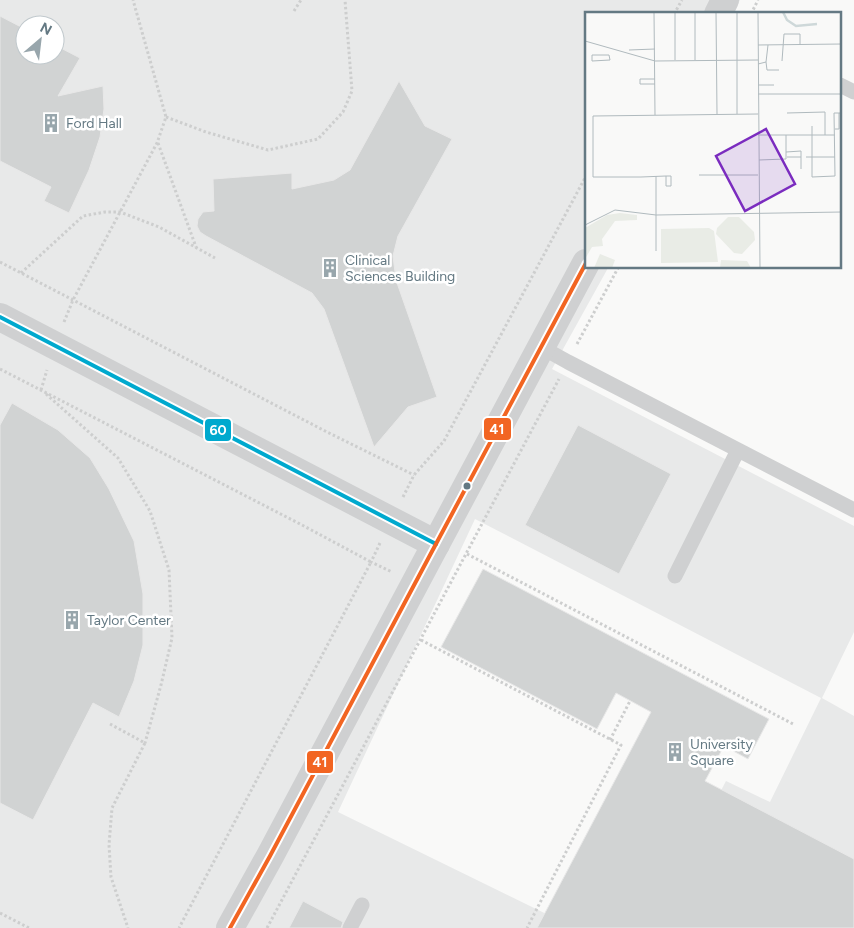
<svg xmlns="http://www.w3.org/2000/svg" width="854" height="928" viewBox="0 0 854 928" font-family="Figtree,sans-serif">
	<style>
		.built { fill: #e8e9e9; fill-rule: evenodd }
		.building { fill: #d1d3d3; stroke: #e8e8e8 }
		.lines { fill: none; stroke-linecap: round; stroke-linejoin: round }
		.path { stroke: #cdcece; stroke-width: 3; stroke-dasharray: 2.5 2.5; stroke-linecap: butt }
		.service { stroke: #cfd0d1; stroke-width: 15 }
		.minor { stroke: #cfd0d1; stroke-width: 28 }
		.tertiary { stroke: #cfd0d1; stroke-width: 28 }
		.bus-1-casing { stroke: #fff; stroke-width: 8 }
		.bus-2-casing { stroke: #fff; stroke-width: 8 }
		.bus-1 { stroke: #00a9ce; stroke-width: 4 }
		.bus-2 { stroke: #f26522; stroke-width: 4 }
		.bus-dot { fill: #647983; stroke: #fff; stroke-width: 2 }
		.labels { text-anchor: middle; stroke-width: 5; stroke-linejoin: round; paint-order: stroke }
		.poi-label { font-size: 14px; fill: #647983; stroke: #fff; text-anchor: start }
		.inset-river { fill: none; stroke: #ced8d9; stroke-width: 2.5 }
		.inset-road { fill: none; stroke: #b0babe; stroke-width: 1 }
		.view { fill: #7b2cbf; fill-opacity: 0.15; stroke: #7b2cbf; stroke-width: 2.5 }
		.inset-edge { fill: none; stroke: #647983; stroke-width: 2.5 }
		.line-badge { stroke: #fff; stroke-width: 2 }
		.badge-label { font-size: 14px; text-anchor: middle; font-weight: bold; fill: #fff }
	</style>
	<rect width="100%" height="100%" fill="#f9f9f8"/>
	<!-- built -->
	<path class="built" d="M0,0H740L733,14H586V268H608L552,369L854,526V632L822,698L854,716V928H649L726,781L770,802L821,698L475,519L338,812L575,928H0ZM25,25H55V55H25Z"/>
	<!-- building -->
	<path class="building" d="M0,16L25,29V55H55V45L80,58L58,96L103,86L104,109L100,137L89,170L69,213L44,201L51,187L0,161Z
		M399,81L425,126L452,139L398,236L393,256L396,280L437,397L408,407L374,447L324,309L312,293L206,236L200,232L197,226L198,219L203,212L214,211L213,179L292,173V189L334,180L350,170Z
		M12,403L58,430L90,458L109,489L134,541L143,594V645L134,681L119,717L93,703L33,820L0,803V425Z
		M578,425L671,474L619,574L525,525Z
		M483,569L769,719L748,759L724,746L705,781L854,859V928H537L651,712L616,693L597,729L441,647Z
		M303,901L343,922L341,928H289Z"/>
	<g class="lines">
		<!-- path -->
		<path class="path" d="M294,11L301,0
			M674,14L682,0
			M751,14L758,0
			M166,117L206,132L268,150L318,139L343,112L352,91L345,0
			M158,143L196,247
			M0,262L327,432L414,475
			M21,273L83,216L105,212H120L159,227L215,258
			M64,322L73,300L157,143L166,117L133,0
			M577,344L618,268
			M0,369L302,525L371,562L179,928
			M41,390L47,370
			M46,394L118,458L150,511L169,570L172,638L161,685L145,743
			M403,497L414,475L444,441L586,176
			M380,543L371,562L392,572
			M467,554L795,725
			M421,640L621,745L527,928
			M110,724L145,743L112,808L109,845L111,877L128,928
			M610,740L630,701
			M0,913L29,928
			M267,928L559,379"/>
		<!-- service -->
		<path class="service" d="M840,85L854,92
			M541,347L568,362L854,510
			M675,576L738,450
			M350,928L362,905"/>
		<!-- minor -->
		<path class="minor" d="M0,317L436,544"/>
		<!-- tertiary -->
		<path class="tertiary" d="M718,14L725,0
			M230,928L270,856L429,557L586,263"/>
		<!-- bus-1 casing -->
		<g class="bus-1-casing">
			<path id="bus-1" d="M0,317L436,544"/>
		</g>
		<!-- bus-2 casing -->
		<g class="bus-2-casing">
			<path id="bus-2" d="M230,928L270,856L429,557L586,263"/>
		</g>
		<!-- bus-1 -->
		<use href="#bus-1" class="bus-1"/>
		<!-- bus-2 -->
		<use href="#bus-2" class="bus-2"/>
	</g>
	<!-- icons -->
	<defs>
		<g id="building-bare" transform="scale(1.5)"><path d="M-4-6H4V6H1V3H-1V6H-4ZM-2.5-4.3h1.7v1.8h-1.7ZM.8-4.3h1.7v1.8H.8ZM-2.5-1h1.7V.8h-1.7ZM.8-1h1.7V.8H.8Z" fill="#98a6ac" stroke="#fff" stroke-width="2.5" paint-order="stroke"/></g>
	</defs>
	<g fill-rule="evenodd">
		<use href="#building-bare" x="51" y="123"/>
		<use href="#building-bare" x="330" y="268"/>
		<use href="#building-bare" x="72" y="620"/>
		<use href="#building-bare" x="675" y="752"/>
	</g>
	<!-- markers -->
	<circle class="bus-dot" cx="467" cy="486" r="4.5"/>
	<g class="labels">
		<!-- poi labels -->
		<g class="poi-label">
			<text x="66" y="128">Ford Hall</text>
			<text x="345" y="265">Clinical<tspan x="345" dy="16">Sciences Building</tspan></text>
			<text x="87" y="625">Taylor Center</text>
			<text x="690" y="749">University<tspan x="690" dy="16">Square</tspan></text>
		</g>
	</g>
	<!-- overview -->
	<g transform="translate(585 12)">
		<rect width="256" height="256" fill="#f9f9f8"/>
		<path d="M35,201L52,203V208L30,209L17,227L18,234L7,235L0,247V216L22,203ZM143,205H154L169,220L170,228L157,242L149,241L131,222L132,216ZM124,216L129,219L133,250L76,251V217ZM15,242L30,248L27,256H9ZM136,248L162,249L166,256H135Z" fill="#e9ece6"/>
		<path class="inset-river" d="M198,0L202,8L211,14L232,12"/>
		<path class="inset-road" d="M69,0L70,103M90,0V48M131,0L132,102M173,0L175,256M0,29L70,49L173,48M173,33L257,32M44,38L70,37M7,43H24L25,48L7,49ZM110,48V0M197,49L199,22H215V32M181,50L182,58H194M173,52L181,50L183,33M70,67H55V72H70M173,73H189M173,82H257M202,101L240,100V123M152,102V0M8,104V165H56L81,164H86V174H81V164M8,104L173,102M227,114V165L250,164L249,101H257M250,117H254V101M173,123H250M201,140L216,139V145M202,145H216V157M221,145H250M174,148L201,147V123M114,163H173M71,164V239M0,213L30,198L71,203L257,200"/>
		<path class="view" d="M181,117L210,172L160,199L131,144Z"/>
		<rect width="256" height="256" class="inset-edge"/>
	</g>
	<g class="line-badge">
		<rect x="483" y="417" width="29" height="24" rx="5" fill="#f26522"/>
		<rect x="204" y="418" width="28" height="24" rx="5" fill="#00a9ce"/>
		<rect x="306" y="750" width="28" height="24" rx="5" fill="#f26522"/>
	</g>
	<g class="badge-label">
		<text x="497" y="434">41</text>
		<text x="218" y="435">60</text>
		<text x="320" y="767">41</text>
	</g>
	<!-- north arrow -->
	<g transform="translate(40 40) rotate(28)"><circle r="24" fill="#ffffff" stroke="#c1c9cd"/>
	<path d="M0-4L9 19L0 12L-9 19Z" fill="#98a6ac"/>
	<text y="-8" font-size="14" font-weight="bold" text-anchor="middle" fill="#647983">N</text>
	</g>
</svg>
